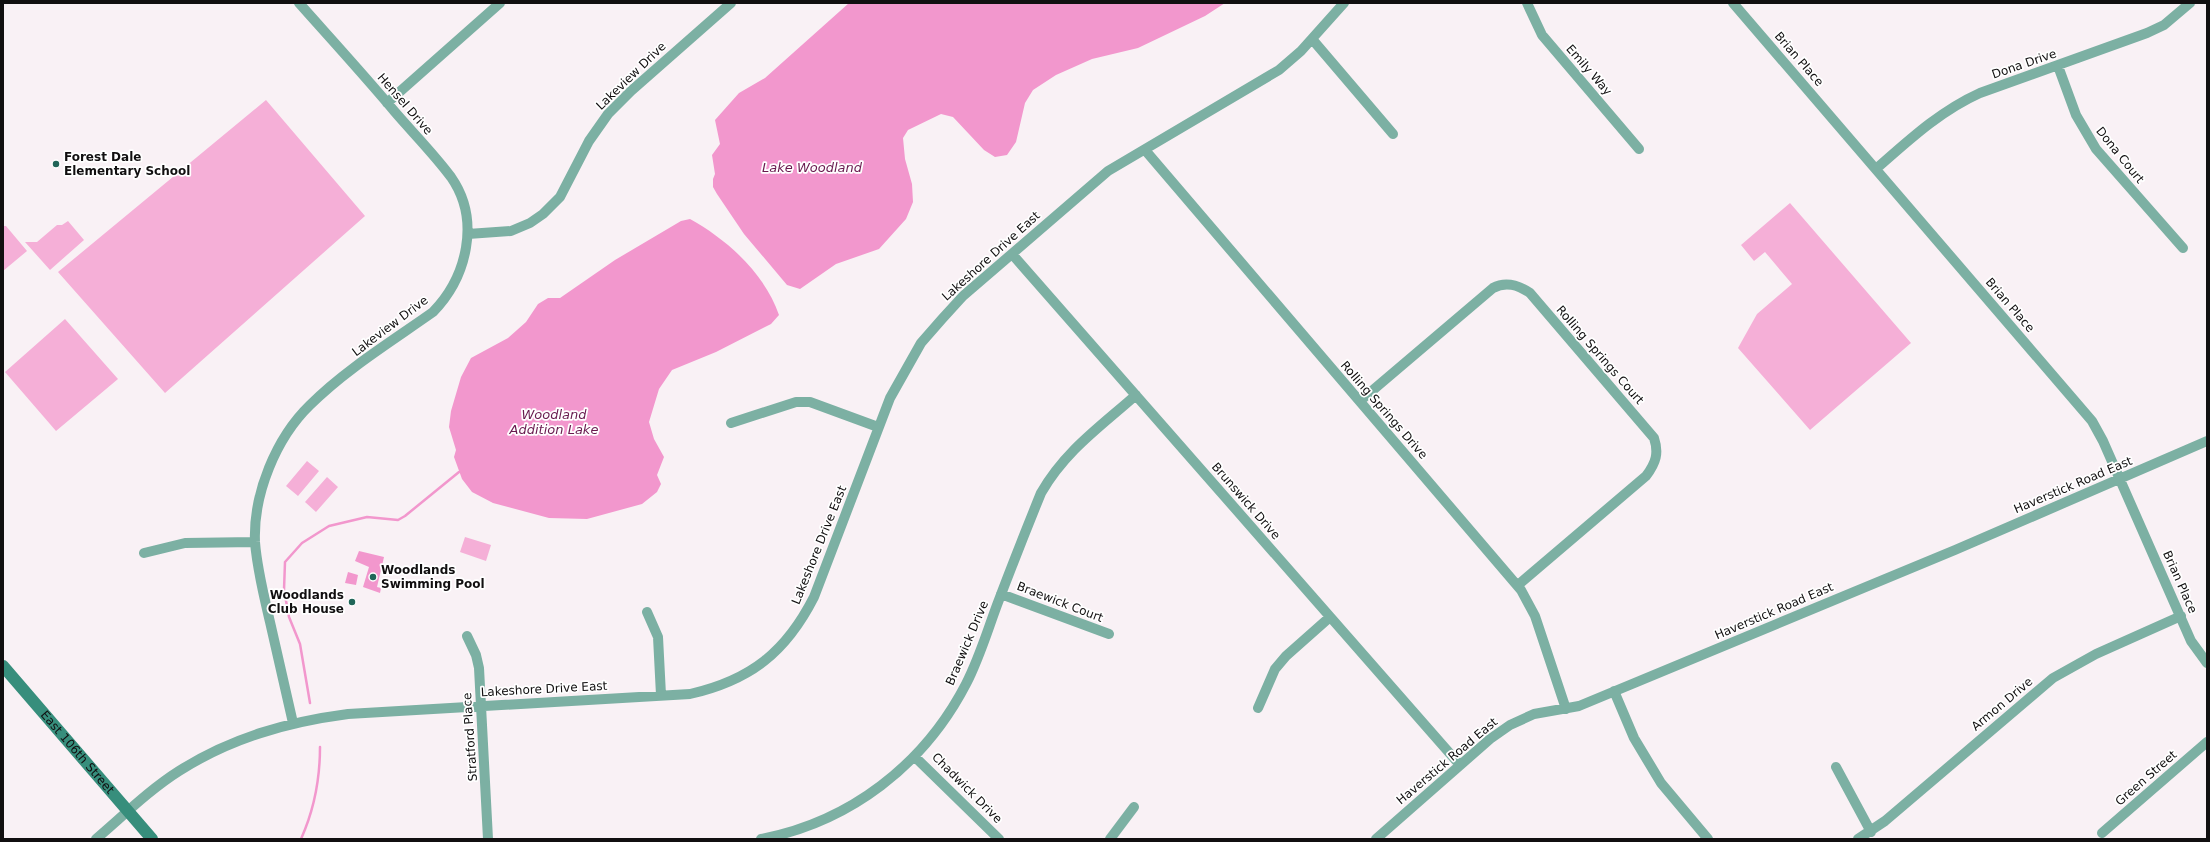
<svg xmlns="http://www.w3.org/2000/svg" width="2210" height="842" viewBox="0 0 2210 842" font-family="'DejaVu Sans',sans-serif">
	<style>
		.green { fill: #f5afd7 }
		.water { fill: #f297cd }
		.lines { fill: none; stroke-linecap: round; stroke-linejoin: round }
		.stream { stroke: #f297cd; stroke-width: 2.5 }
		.street { stroke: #7cb0a3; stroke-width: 10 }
		.secondary { stroke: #378e7c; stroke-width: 12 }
		.poi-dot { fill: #206558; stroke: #fff; stroke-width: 1.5 }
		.labels { text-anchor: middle; stroke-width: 3.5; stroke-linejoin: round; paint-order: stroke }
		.street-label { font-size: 12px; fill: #110f10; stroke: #fff }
		.poi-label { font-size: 12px; font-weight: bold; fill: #110f10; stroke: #fff; text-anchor: start }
		.water-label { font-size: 13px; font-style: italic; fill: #68194e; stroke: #fff }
	</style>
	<rect width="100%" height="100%" fill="#f9f1f5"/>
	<!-- green -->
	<path class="green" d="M266,100L365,216L165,393L58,272Z
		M1790,203L1911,343L1810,430L1738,348L1757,314L1792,284L1765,252L1754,261L1741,245Z
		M68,221L84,240L50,270L25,242H37L57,225H62Z
		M3,226H6L27,251L3,271Z
		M65,319L118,379L56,431L5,372Z
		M307,461L319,471L298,496L286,486Z
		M327,477L338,487L316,512L305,502Z
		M465,537L491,545L486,561L460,552Z"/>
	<!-- water -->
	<path class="water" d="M849,3H1225L1205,16L1138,48L1092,59L1056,75L1033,90L1025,103L1016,142L1007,155L995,157L984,150L953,117L941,114L908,130L903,138L905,159L912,184L913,202L906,219L879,249L836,264L800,289L787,285L744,234L717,194L713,187V179L715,174L712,155L720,144L715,120L739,93L765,78Z
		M690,219C728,240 765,274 779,315L771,324L716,352L672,370L659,389L649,422L654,439L664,457L657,475L661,484L657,492L642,504L587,519L549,518L508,507L493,503L472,492L462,479L454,457L456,450L449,427L451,411L461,377L471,358L508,338L526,322L538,304L548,298H560L615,260L681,221Z
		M359,551L384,557L377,587L381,588L380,593L363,587L369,567L355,561Z
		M348,572L358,575L356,585L345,583Z"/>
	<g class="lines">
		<!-- stream -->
		<path class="stream" d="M310,703L300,644L289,617L284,590L285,562L302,543L329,526L367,517L398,520L405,516L459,472
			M301,839C314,810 320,779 320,747"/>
		<!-- street -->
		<path class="street" d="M1527,3L1542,35L1639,149
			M1733,3L2092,421L2103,441L2191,641L2207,663
			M1312,39L1393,134
			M2058,66L2076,115L2096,149L2183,248
			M387,103L500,3
			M1145,150L1521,590L1535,616L1566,709
			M1876,169C1909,140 1940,111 1980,93L2147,33L2164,25L2190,3
			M468,234L511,231L530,223L543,214L560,197L589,141L608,114L631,91L731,3
			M1012,254L1460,765
			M1360,401L1493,288C1506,281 1518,285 1530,293L1654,438C1659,453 1656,463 1646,476L1518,585
			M731,423L796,402H810L878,427
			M144,553L185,543L255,542
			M1001,594L1109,634
			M647,612L658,637L661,695
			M467,636L476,655L479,668L488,839
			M1614,691L1634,738L1661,783L1708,839
			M1258,708L1275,669L1286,656L1330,617
			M293,723C285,689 278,656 270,622C264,596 257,569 255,542C253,494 276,438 310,405C345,370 392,341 433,312C467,277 481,220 451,177C434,154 413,133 395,112C364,75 331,39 299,3
			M915,757L999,839
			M1836,767L1871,832
			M2102,833L2207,742
			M96,839C123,816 149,790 179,771C231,738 287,722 348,714L690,694C751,680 786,652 814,597L890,398L921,343L942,319L963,296L1108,171L1279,70L1301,51L1344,3
			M761,839C850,822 924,765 966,684C979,659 987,632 997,605C1011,568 1026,530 1041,493C1066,450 1100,427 1136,395
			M1110,839L1134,807
			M1376,839L1490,739L1510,725L1534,714L1579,706L1955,550L2207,441
			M1858,839L1885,821L2053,678L2096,654L2181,616"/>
		<!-- secondary -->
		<path class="secondary" id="s1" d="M3,666L152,839"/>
	</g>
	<!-- markers -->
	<g class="poi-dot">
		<circle cx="56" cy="164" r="4"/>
		<circle cx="373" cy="577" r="4"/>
		<circle cx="352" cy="602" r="4"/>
	</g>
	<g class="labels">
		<!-- street labels -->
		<g class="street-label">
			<text transform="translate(1799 59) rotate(49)" y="4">Brian Place</text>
			<text transform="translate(2024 64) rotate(-19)" y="4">Dona Drive</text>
			<text transform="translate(1589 70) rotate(49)" y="4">Emily Way</text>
			<text transform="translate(631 76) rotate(-44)" y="4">Lakeview Drive</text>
			<text transform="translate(405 104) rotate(49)" y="4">Hensel Drive</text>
			<text transform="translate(2120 155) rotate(51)" y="4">Dona Court</text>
			<text transform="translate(991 256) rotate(-42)" y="4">Lakeshore Drive East</text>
			<text transform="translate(2010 305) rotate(49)" y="4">Brian Place</text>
			<text transform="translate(390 326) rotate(-37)" y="4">Lakeview Drive</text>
			<text transform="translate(1600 355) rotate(49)" y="4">Rolling Springs Court</text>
			<text transform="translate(1384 410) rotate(49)" y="4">Rolling Springs Drive</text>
			<text transform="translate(2073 485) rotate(-23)" y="4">Haverstick Road East</text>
			<text transform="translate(1246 501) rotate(49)" y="4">Brunswick Drive</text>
			<text transform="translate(819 545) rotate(-68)" y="4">Lakeshore Drive East</text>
			<text transform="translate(2180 582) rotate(66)" y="4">Brian Place</text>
			<text transform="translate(1060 602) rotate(21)" y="4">Braewick Court</text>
			<text transform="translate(1774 611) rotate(-23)" y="4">Haverstick Road East</text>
			<text transform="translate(967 643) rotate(-67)" y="4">Braewick Drive</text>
			<text transform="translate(544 689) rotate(-3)" y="4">Lakeshore Drive East</text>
			<text transform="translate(2002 704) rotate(-40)" y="4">Armon Drive</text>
			<text transform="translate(470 737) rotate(-94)" y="4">Stratford Place</text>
			<text dy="4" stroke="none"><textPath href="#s1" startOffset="114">East 106th Street</textPath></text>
			<text transform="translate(1447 761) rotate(-40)" y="4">Haverstick Road East</text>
			<text transform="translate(2146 778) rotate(-41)" y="4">Green Street</text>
			<text transform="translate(967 788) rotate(45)" y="4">Chadwick Drive</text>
		</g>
		<!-- poi labels -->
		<g class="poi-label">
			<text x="64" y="161">Forest Dale<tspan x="64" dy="14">Elementary School</tspan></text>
			<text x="381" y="574">Woodlands<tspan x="381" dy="14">Swimming Pool</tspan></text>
			<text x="344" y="599" text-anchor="end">Woodlands<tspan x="344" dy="14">Club House</tspan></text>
		</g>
		<!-- water labels -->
		<g class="water-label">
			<text x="812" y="172">Lake Woodland</text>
			<text x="554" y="419">Woodland<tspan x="554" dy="15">Addition Lake</tspan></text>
		</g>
	</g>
	<!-- border -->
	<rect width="2210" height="842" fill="none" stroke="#110f10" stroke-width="8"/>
</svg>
